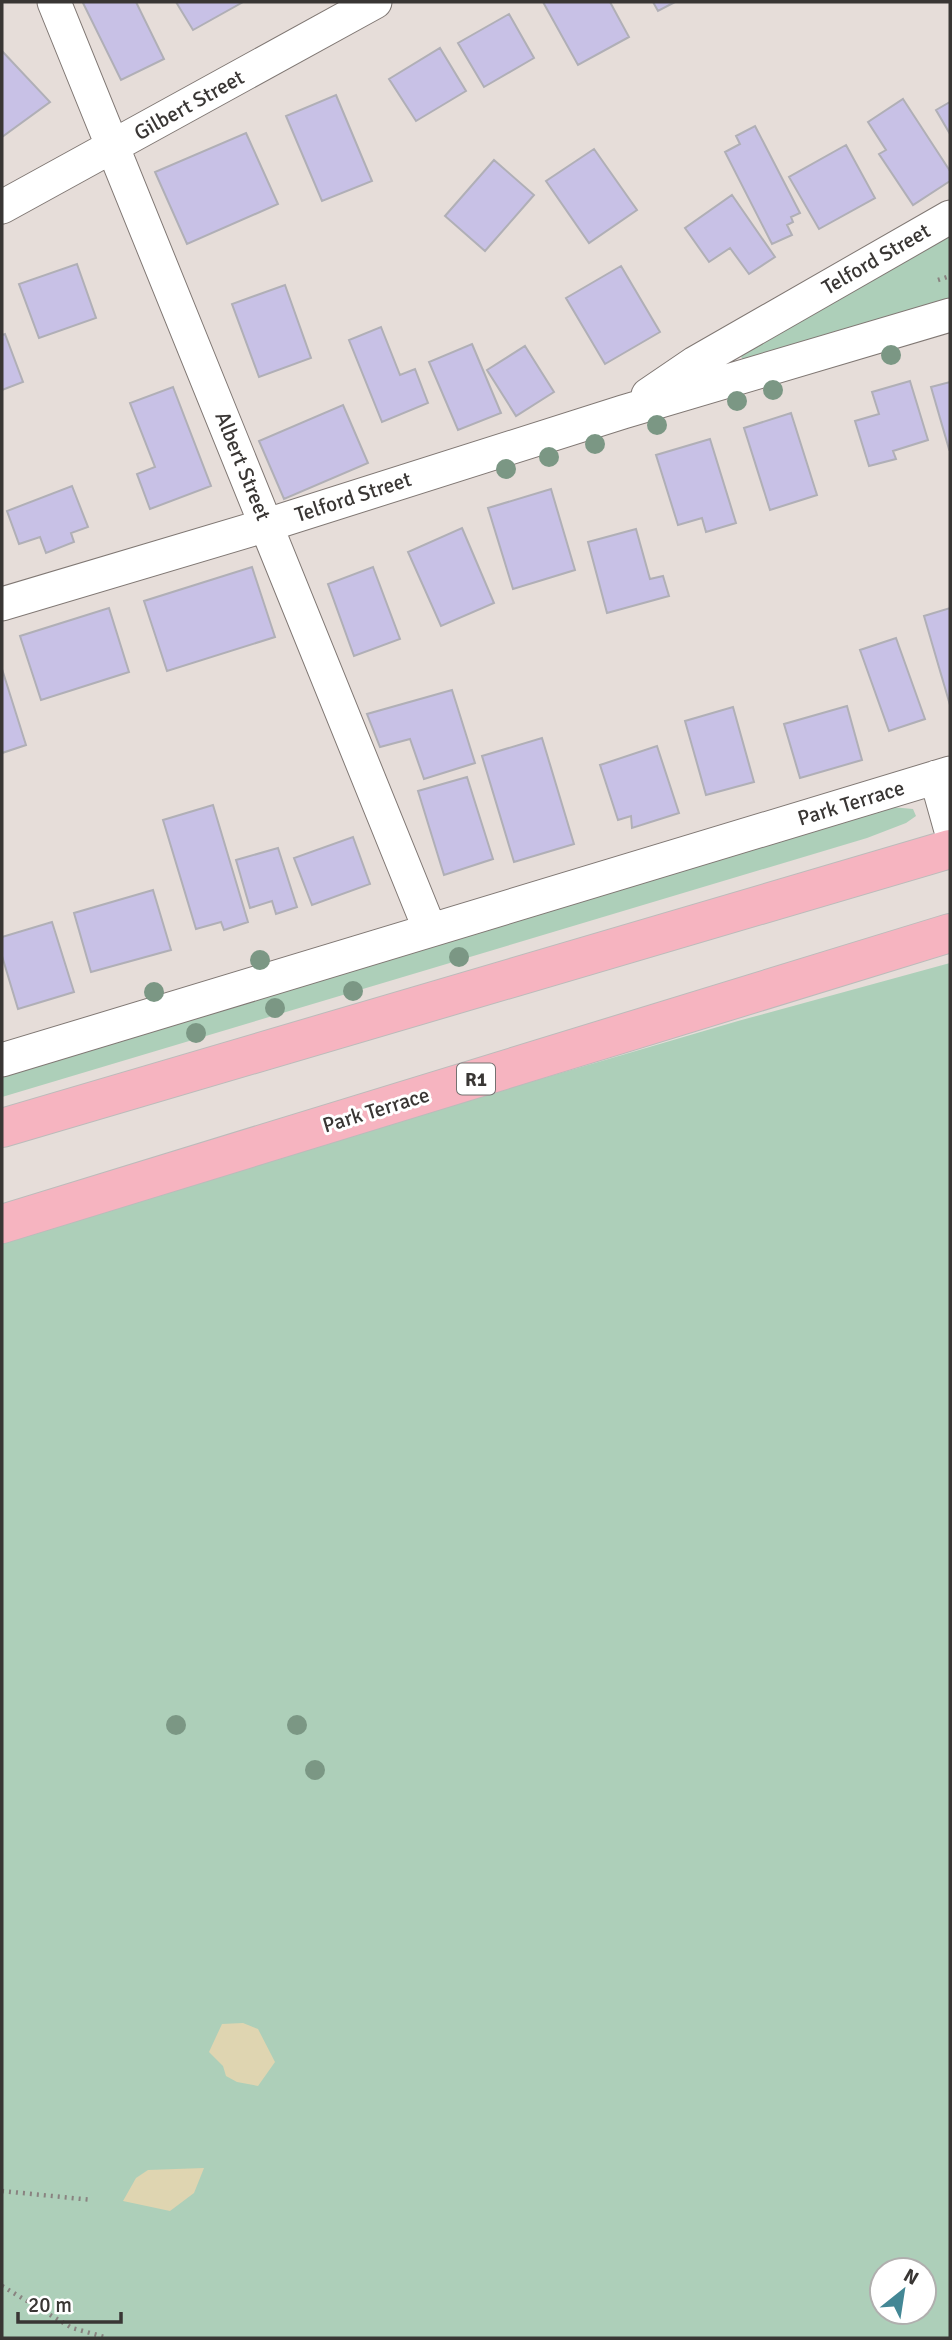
<svg xmlns="http://www.w3.org/2000/svg" width="952" height="2340" viewBox="0 0 952 2340" font-family="Signika,sans-serif">
	<style>
		.green { fill: #adcfb9; fill-rule: evenodd }
		.sand { fill: #dfd5b1 }
		.building { fill: #c8c1e6; stroke: #b0afb6; stroke-width: 2 }
		.lines { fill: none; stroke-linecap: round; stroke-linejoin: round }
		.minor-casing { stroke: #807874; stroke-width: 35 }
		.trunk-casing { stroke: #bcbbba; stroke-width: 40 }
		.path { stroke: #898380; stroke-width: 4.5; stroke-dasharray: 2 5; stroke-linecap: butt }
		.minor { stroke: #fff; stroke-width: 33 }
		.trunk { stroke: #f6b4c0; stroke-width: 38 }
		.tree { fill: #7b9784 }
		.labels { text-anchor: middle; stroke-width: 6; stroke-linejoin: round; paint-order: stroke }
		.shield { fill: #fff; stroke: #747271; stroke-width: 2 }
		.shield-label { font-size: 19px; font-weight: bold; fill: #393634 }
		.street-label { font-size: 21px; fill: #393634; stroke: #fff }
	</style>
	<rect width="100%" height="100%" fill="#e6ddd9"/>
	<!-- green -->
	<path class="green" d="M950,231V303L743,361L741,356Z
		M880,806L913,809L916,816L906,823L867,838L2,1097V1072Z
		M950,963V2338H2V1237L738,1021ZM882,2270H924V2312H882Z"/>
	<!-- sand -->
	<path class="sand" d="M243,2023L258,2029L275,2062L258,2086L237,2082L226,2076L223,2066L209,2052L222,2024Z
		M204,2168L194,2193L170,2211L123,2201L136,2178L148,2170Z"/>
	<!-- building -->
	<path class="building" d="M85,2H136L164,59L121,80L83,3Z
		M176,2H243L193,30Z
		M543,2H610L629,37L578,65Z
		M653,2H675L658,11Z
		M509,14L534,58L484,87L458,43Z
		M440,48L466,91L416,121L389,79Z
		M2,51L50,102L2,137Z
		M336,95L372,181L322,201L286,116Z
		M903,99L950,171V181L913,205L879,154L886,150L868,122Z
		M950,102V134L936,110Z
		M755,126L800,213L791,217L793,222L787,225L792,235L772,244L725,152L740,144L736,136Z
		M246,133L278,204L187,244L155,172Z
		M846,145L875,198L819,229L789,177Z
		M594,149L637,210L589,243L546,181Z
		M494,160L534,195L485,251L445,216Z
		M732,195L775,257L749,274L730,248L709,262L685,228Z
		M77,264L96,318L39,338L19,284Z
		M621,266L660,332L605,364L566,298Z
		M285,285L311,358L259,377L232,304Z
		M381,327L400,375L415,369L428,403L382,422L349,340Z
		M5,334L23,382L2,390V335Z
		M472,344L501,413L458,430L429,362Z
		M525,346L554,392L516,416L487,370Z
		M910,381L928,440L893,451L896,459L869,466L855,421L879,414L872,392Z
		M950,382V448L949,449L931,387Z
		M173,387L211,486L150,509L137,474L155,467L130,403Z
		M343,405L368,463L284,499L259,441Z
		M791,413L817,495L770,510L744,428Z
		M710,439L736,523L706,532L702,518L678,525L656,455Z
		M72,486L88,527L71,533L74,542L46,553L40,537L19,544L7,511Z
		M551,489L575,570L513,589L488,508Z
		M462,528L494,603L441,626L408,552Z
		M636,529L650,579L663,576L669,596L607,613L588,542Z
		M252,567L275,637L167,671L144,601Z
		M373,567L400,639L354,656L328,584Z
		M109,608L129,672L41,700L20,636Z
		M950,608V705L924,616Z
		M896,638L925,719L889,731L860,650Z
		M2,669L26,745L2,753Z
		M452,690L475,763L424,779L410,739L380,747L367,714Z
		M847,706L862,760L800,778L784,724Z
		M733,707L754,782L706,795L685,721Z
		M542,738L574,844L514,862L482,756Z
		M657,746L679,813L632,828L631,816L618,820L600,765Z
		M467,777L493,859L444,875L418,791Z
		M213,805L248,922L224,930L221,922L196,929L163,820Z
		M353,837L370,884L312,905L294,858Z
		M278,848L297,907L276,914L272,901L250,908L236,860Z
		M153,890L171,950L91,972L74,913Z
		M52,922L74,992L18,1009L2,956V937Z"/>
	<g class="lines">
		<!-- minor casing -->
		<g class="minor-casing">
			<path id="minor" d="M54,2L430,930
				M2,207L375,2
				M648,395L695,363L950,217
				M2,604L267,525L623,412L950,315
				M936,777L950,827
				M2,1060L950,773"/>
		</g>
		<!-- trunk casing -->
		<g class="trunk-casing">
			<path id="trunk" d="M2,1128L950,849
				M2,1224L950,933"/>
		</g>
		<!-- path -->
		<path class="path" d="M938,280L950,276
			M2,2191L92,2200
			M2,2286L72,2328L108,2338"/>
		<!-- minor -->
		<use href="#minor" class="minor"/>
		<!-- trunk -->
		<use href="#trunk" class="trunk"/>
	</g>
	<!-- trees -->
	<g class="tree">
		<circle cx="891" cy="355" r="10"/>
		<circle cx="773" cy="390" r="10"/>
		<circle cx="737" cy="401" r="10"/>
		<circle cx="657" cy="425" r="10"/>
		<circle cx="595" cy="444" r="10"/>
		<circle cx="549" cy="457" r="10"/>
		<circle cx="506" cy="469" r="10"/>
		<circle cx="459" cy="957" r="10"/>
		<circle cx="260" cy="960" r="10"/>
		<circle cx="353" cy="991" r="10"/>
		<circle cx="154" cy="992" r="10"/>
		<circle cx="275" cy="1008" r="10"/>
		<circle cx="196" cy="1033" r="10"/>
		<circle cx="176" cy="1725" r="10"/>
		<circle cx="297" cy="1725" r="10"/>
		<circle cx="315" cy="1770" r="10"/>
	</g>
	<g class="labels">
		<!-- shield labels -->
		<rect class="shield" x="457" y="1063.5" width="38" height="31" rx="5"/>
		<g class="shield-label">
			<text x="476" y="1086">R1</text>
		</g>
		<!-- street labels -->
		<g class="street-label">
			<text transform="translate(189 105) rotate(-29)" y="7">Gilbert Street</text>
			<text transform="translate(876 259) rotate(-30)" y="7">Telford Street</text>
			<text transform="translate(243 466) rotate(68)" y="7">Albert Street</text>
			<text transform="translate(353 497) rotate(-18)" y="7">Telford Street</text>
			<text transform="translate(851 803) rotate(-17)" y="7">Park Terrace</text>
			<text transform="translate(376 1110) rotate(-17)" y="7">Park Terrace</text>
		</g>
	</g>
	<!-- border -->
	<rect width="952" height="2340" fill="none" stroke="#393634" stroke-width="7"/>
	<!-- north arrow -->
	<g transform="translate(903 2291) rotate(30)"><circle r="33" fill="#ffffff" stroke="#b0afae" stroke-width="2"/>
	<path d="M0-5L12 26L0 18L-12 26Z" fill="#438795"/>
	<text y="-10" font-size="19" font-weight="bold" text-anchor="middle" fill="#393634">N</text>
	</g>
	<!-- scale -->
	<path d="M18 2312v10h103v-10" fill="none" stroke="#393634" stroke-width="3.5"/>
	<text x="28" y="2312" font-size="21" fill="#393634" stroke="#ffffff" stroke-width="5" paint-order="stroke">20 m</text>
</svg>
